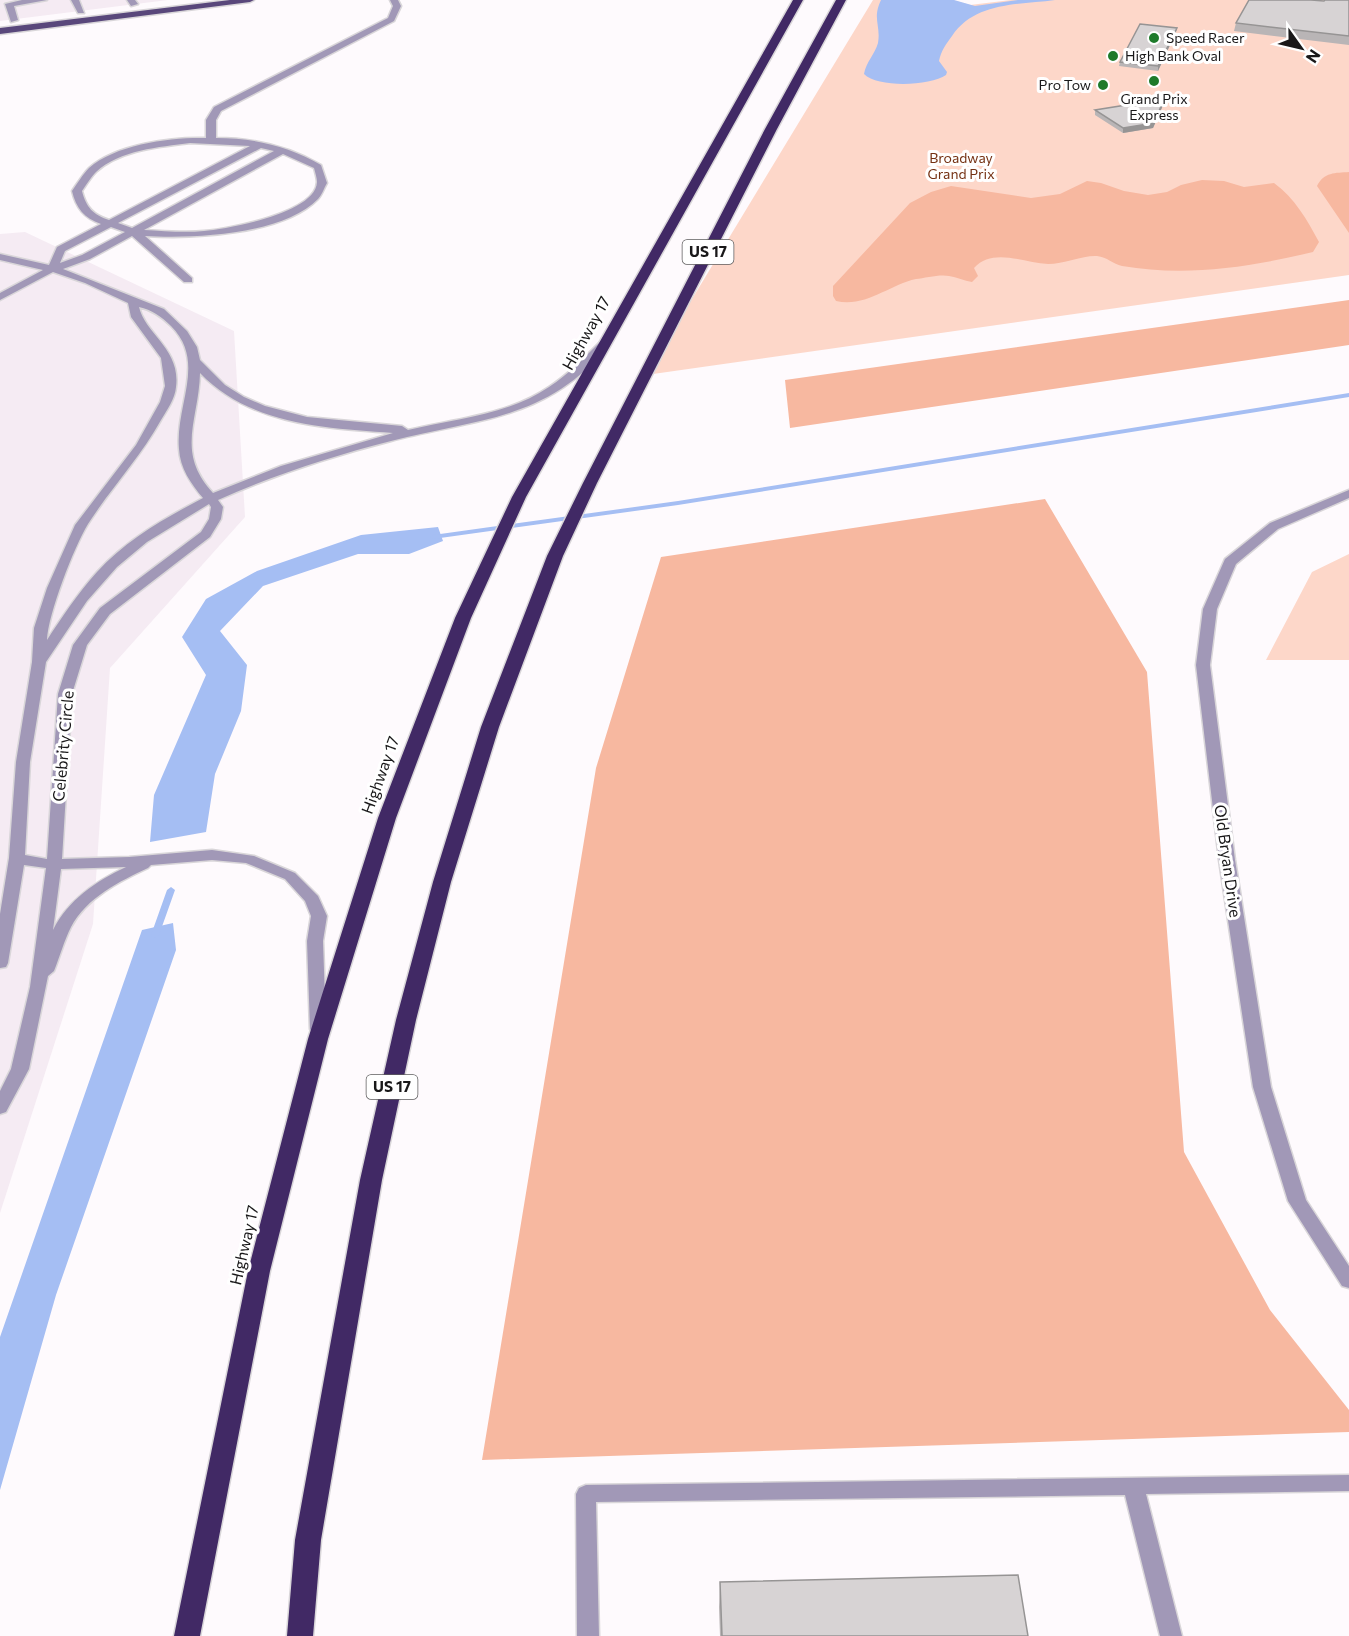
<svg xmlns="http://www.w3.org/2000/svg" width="1349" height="1636" viewBox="0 0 1349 1636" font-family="Commissioner,sans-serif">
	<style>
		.built { fill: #f5ebf3 }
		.green { fill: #fdd7c9 }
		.forest { fill: #f7b8a0 }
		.water { fill: #a5bef3 }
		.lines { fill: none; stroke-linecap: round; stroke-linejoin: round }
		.stream { fill: #a5bef3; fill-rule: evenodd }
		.minor-casing { stroke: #d9d6d9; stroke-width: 3 }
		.major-casing { stroke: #d9d6d9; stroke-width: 3 }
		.highway-casing { stroke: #d9d6d9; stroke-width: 3 }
		.minor { fill: #a198b7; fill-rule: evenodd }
		.major { fill: #59477b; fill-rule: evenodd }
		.highway { fill: #412965; fill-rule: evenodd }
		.wall { fill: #b9b5b6 }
		.shaded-wall { fill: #969494 }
		.building { fill: #d7d3d4; stroke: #969494; stroke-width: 1.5 }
		.poi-dot { fill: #1e7a2a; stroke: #fff; stroke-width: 2 }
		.labels { text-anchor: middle; stroke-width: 6; stroke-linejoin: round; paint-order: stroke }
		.far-poi-label { font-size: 14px; fill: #191819; stroke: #fff; text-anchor: start }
		.far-park-label { font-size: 14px; fill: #753113; stroke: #fff }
		.shield { fill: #fff; stroke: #5e5d5e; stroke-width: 1.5 }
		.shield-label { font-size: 15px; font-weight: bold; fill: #191819 }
		.street-label { font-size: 16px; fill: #191819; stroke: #fff }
	</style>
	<rect width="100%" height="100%" fill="#fefafd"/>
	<!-- built -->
	<path class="built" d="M0,0H168L0,21Z
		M25,232L234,331L245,517L110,668L93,924L0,1213V234Z"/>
	<!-- green -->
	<path class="green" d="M873,0H952L970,5L1011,0H1349V275L646,375Z
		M1349,554V660H1266L1312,572Z"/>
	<!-- forest -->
	<path class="forest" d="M1349,172V233L1317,186C1324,172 1335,173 1349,172Z
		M1202,180L1224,181L1244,187L1274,183C1295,198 1307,220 1319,242L1313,252C1251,267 1186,277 1122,266C1113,264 1107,257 1097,256C1084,255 1064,264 1048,264C1024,263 993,247 974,268L978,276L972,282C964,281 957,277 949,276C940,274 925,278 916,279C889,285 865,308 836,301L833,296V286L910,203L931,192L951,186L1031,198L1060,194L1087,181L1101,183L1124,191L1148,195L1167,192L1181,185Z
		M1349,300V345L790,428L785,380Z
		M1045,499L1147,672L1184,1152L1270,1310L1349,1410V1432L482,1460L596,768L661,557Z"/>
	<!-- water -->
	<path class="water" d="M881,0H954L975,6L1018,0H1055C1018,5 975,2 952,36C946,44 941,51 939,61L947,72L946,75C930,86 878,88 864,74C866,62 875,54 878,43C881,25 872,19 881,0Z
		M438,527L443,541L409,554H358L263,586L220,631L247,665L241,711L215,774L206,832L150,842L154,795L206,675L182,637L206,599L257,571L361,535Z
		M173,923L176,950L56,1295L0,1490V1337L142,930Z"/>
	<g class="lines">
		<!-- stream -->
		<path class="stream" d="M1349,393V397L678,505L433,539L430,537L433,535L678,501Z
			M171,887L175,890L159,935L155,938L152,937L151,935L167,890Z"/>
		<!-- minor casing -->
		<g class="minor-casing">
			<path id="minor" d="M22,0H47L14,6L18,20L11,22L5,4Z
				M71,0H79L84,13H78Z
				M127,0H135L138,4L131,6Z
				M390,0H398L401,6L394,21L221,111L216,120V138C254,138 288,146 321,165L327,183C324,188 322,195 318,199C283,235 192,239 145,236L192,278V282H184L132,236L90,259L63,269L164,309L187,331L197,347L200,360L225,385L244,397L265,406L307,417L402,426L408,430C455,419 508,415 549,387C569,374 585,357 601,341H609L611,343C548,421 479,418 391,441C332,456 274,475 218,500L223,507L221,519L210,537L110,614L87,645L72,694L62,859L129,857L212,850L254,856L295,873L318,896L327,916L323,941L326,1029L324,1033H312L310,1029L307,941L311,916L305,901L285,879L246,863L212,860L151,865L148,868C120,881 86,898 71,927C64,941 60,956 54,971L48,976L29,1069L6,1112L0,1114V1091L11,1069L30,987L46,868L24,865L8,963L6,967L0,968V914L9,858L16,762L32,662L34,628L47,588L75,525L136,445L160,402L165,386L161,358L131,317L128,303L85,283L53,272L0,300V293L43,270L0,260V254L49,265L57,247L101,224C84,218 76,208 72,191C77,184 83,174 89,168C116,144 172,137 206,138V120L214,107L388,18L393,6ZM190,143L250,146L109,220C93,215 86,207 82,191C86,185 91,177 96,172C120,150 159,147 190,143ZM261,148L274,151L132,228L118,223ZM283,154L314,168C315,172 317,178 317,182C316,213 228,229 204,231C184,233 164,231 144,230ZM111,227L125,232L82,255L60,263L65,251ZM139,307C152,310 161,316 171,326C207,362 175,405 179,449C180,468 191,484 203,498C165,518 126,540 97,572C78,593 62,617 47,640C48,614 74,547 88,524C111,488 140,458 161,420C167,410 175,399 176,387C181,349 145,334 139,307ZM200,373C250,425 325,428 393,433L281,466L213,493C175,452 199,420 200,373ZM209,504L211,507L209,519L201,532L100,608L73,645L58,694L47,859L25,855L30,762L46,662L87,601L117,567L147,542ZM126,867C96,881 68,900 53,930L61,869Z
				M1349,490V498L1278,529L1236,564L1217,609L1210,665L1235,860L1271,1087L1306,1200L1349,1266V1288L1342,1286L1288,1201L1253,1087L1219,860L1196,665L1203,609L1225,559L1270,523Z
				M1349,1475V1491L1146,1494L1182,1636H1160L1125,1495L596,1502L599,1636H577L576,1494L579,1488L586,1485Z"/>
		</g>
		<!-- major casing -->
		<g class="major-casing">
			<path id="major" d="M230,0H254L250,2L0,34V28Z"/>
		</g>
		<!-- highway casing -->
		<g class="highway-casing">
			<path id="highway" d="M793,0H803L526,497L471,618L396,818L328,1039L270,1271L200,1636H174L248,1271L308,1039L378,818L455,618L512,497Z
				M836,0H846L777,129L597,483L563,556L499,727L451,882L416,1020L382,1180L321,1540L313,1636H287L295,1540L360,1180L396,1020L433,882L481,727L547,556L583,483L765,129Z"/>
		</g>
		<!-- minor -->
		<use href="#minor" class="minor"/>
		<!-- major -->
		<use href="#major" class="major"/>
		<!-- highway -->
		<use href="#highway" class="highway"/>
	</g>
	<!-- wall -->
	<path class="wall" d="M1349,0V45L1234,31L1236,23L1324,1Z
		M1176,32L1158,71L1119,66L1120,62Z
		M1164,103L1153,128L1123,133L1095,115V110Z
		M720,1582L1028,1636H720L719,1607Z"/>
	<!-- shaded-wall -->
	<path class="shaded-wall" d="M1177,28L1176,32L1158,71V66Z
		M1164,99V103L1153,128L1123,133V128Z"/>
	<!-- building -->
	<path class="building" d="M1249,0H1311L1324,1L1325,0H1349V36L1236,23Z
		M1140,24L1177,28L1158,66L1120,62Z
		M1164,99L1154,123L1123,128L1095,110Z
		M1018,1575L1028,1636H722L720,1582Z"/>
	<!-- markers -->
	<g class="poi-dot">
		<circle cx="1154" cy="38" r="6"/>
		<circle cx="1113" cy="56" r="6"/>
		<circle cx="1154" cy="81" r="6"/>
		<circle cx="1103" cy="85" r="6"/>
	</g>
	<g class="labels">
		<!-- far-poi labels -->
		<g class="far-poi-label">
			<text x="1166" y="43">Speed Racer</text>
			<text x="1125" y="61">High Bank Oval</text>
			<text x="1091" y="90" text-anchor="end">Pro Tow</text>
			<text x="1154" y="104" text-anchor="middle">Grand Prix<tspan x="1154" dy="16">Express</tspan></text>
		</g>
		<!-- far-park labels -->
		<g class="far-park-label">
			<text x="961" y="163">Broadway<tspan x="961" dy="16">Grand Prix</tspan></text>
		</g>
		<!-- shield labels -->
		<g class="shield">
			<rect x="682.5" y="240" width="51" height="24" rx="4.5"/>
			<rect x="366.5" y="1075" width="51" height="24" rx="4.5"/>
		</g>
		<g class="shield-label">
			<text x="708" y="257">US 17</text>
			<text x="392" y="1092">US 17</text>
		</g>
		<!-- street labels -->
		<g class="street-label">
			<text transform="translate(586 333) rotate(-61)" y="6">Highway 17</text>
			<text transform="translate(63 746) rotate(-85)" y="6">Celebrity Circle</text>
			<text transform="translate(380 775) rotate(-70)" y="6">Highway 17</text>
			<text transform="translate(1228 861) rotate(82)" y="6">Old Bryan Drive</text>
			<text transform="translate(244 1245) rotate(-77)" y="6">Highway 17</text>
		</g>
	</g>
	<!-- north arrow -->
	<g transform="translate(1301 48) rotate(124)" stroke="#ffffff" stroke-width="4.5" paint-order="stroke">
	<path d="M0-4.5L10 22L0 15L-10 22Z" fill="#191819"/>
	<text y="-9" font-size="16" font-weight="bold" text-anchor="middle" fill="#191819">N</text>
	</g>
</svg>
